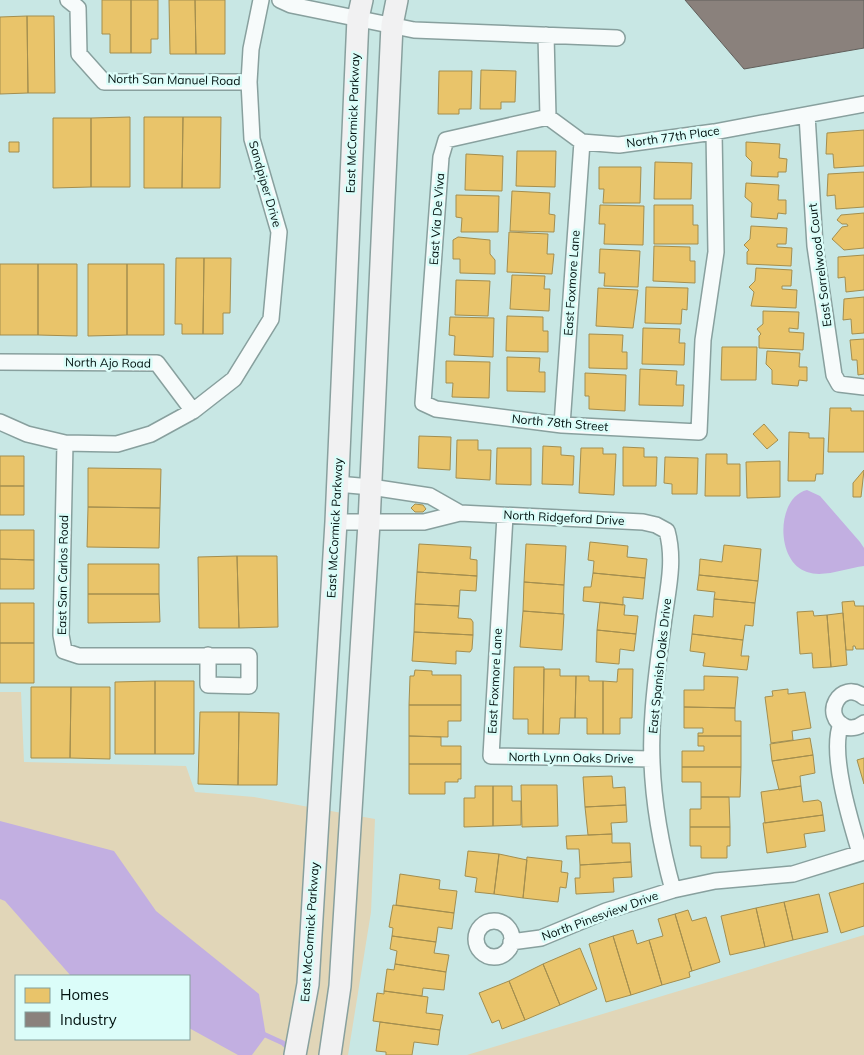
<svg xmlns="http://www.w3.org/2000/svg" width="864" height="1055" viewBox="0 0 864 1055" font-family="Mulish,sans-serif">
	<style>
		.green { fill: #e1d6b8; fill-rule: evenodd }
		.water { fill: #c2afe1 }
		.homes { fill: #e9c46a; stroke: #a38e4f }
		.industry { fill: #8a817c; stroke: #615f5b }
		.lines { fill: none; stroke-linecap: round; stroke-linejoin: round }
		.stream { stroke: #c2afe1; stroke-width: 5 }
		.minor-casing { stroke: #88a09e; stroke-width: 18 }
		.secondary-casing { stroke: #88a09e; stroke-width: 24 }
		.minor { stroke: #f7fbfb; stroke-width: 15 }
		.secondary { stroke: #f1f1f2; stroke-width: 21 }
		.labels { text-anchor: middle; stroke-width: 5; stroke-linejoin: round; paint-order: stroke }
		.street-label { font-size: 12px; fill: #00110f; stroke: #dbfdf9 }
	</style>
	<rect width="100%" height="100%" fill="#c8e7e4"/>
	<!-- green -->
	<path class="green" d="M0,692H21L24,762L186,766L195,792L254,797L375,819L371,912L348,1055H0ZM16,976H189V1039H16Z
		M864,935V1055H467Z"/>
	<!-- water -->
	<path class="water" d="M807,490L820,496L860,542L864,548V566C846,568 824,578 807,572C775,562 776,497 807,490Z
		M0,821L114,851L156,911L259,994L266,1036L252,1055H238L189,1028V976H71L5,901L0,899Z"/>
	<!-- homes -->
	<path class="homes" d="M102,0H131V53H110V34H102Z
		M131,0H158V39H151V53H131Z
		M169,0H195L196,54H170Z
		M195,0H225V54H196Z
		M27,16H54L55,93H28Z
		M27,16L28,93L0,94V17Z
		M481,70L516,71L515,102H501V109H480Z
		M439,71H472L471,109H459V114H438Z
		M130,117V187H91V118Z
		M144,117H183L182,188H144Z
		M183,117H221L220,188H182Z
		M53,118H91V187L53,188Z
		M864,130V166L834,168L833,154H826L827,133Z
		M9,142H19V152H9Z
		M746,142L780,144L779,158L787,159L786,172H778V177L751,176L752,162L746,156Z
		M517,151H556L555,187L516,186Z
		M466,154L503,156L502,191L465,190Z
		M655,162L692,163L691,199H654Z
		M599,167H641L640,203H603L604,189H599Z
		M864,172V207L836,209L835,195L827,196L828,174Z
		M746,183L779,185L778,200H786V214L778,213L777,219L751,217L752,203L745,197Z
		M512,191L550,193L549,214L555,215L554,232L510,231Z
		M456,195L499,196L498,232H461L462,218L456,217Z
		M600,205L644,206L643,245L604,244L605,224H599Z
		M654,205H693V225H698V244H654Z
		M864,213V248L844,250L832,239L842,227L848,226L847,224H842L837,220L841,215Z
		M751,226L787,228L786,244H777V247L792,248L791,266L747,264V252L749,250L744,245L750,239Z
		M509,232L548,234L547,254H554L552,274L507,272Z
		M458,237L490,240V254L495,260V274L460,273V259H453V240Z
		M654,246L690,247V261H695V283L653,281Z
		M600,249L640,251L638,287L604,286L605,273H599Z
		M864,255V290L846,292L845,277L838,278V257Z
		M176,258H204L203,334H182V324H175Z
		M204,258H231L230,313H223V334H203Z
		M0,264H38V335H0Z
		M38,264H77V336L38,335Z
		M88,264H127V335L88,336Z
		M127,264H164V335H127Z
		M756,268L792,270L791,286H782V289L797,290L796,308L751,306L754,292L749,287L755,281Z
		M512,275L545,276L544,289H550L549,311L510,309Z
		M456,280L490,281L488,316L455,315Z
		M646,287L688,288L687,310L682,309L681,324L645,323Z
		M598,288L638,290L633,328L596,326Z
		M864,297V333L852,334L851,319L843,320L844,299Z
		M763,311L799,312L798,329L789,328V332L804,333L803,350L759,348V336L761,334L757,329L763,324Z
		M507,316L543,317V331H548V352L506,351Z
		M450,317L494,318L493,357L454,355L455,336L449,335Z
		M643,328L680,329L679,343H685L684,365L642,364Z
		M589,334L623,335L622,352H627V369L589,368Z
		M864,339V374L858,375L857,360H852L850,340Z
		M722,347H757L756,380H721Z
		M767,351L800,353L799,367H807V381L799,380L798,386L772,384V370L766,364Z
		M507,357L540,358L539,372H545V392L507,391Z
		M446,361L490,362L489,398L452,397L453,383H446Z
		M640,369L677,371L676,385H684L683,406L639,405Z
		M585,373L626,375L625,411L589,409V396H585Z
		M830,408H851V411H864V452H828Z
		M764,424L778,440L767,449L753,434Z
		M789,432L809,433V438H824L823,474H816L815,481H788Z
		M419,436L451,437L450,470L418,468Z
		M457,440H478V450H491L490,480L456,478Z
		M543,446L561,447V455L574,456L573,485L542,484Z
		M623,447L644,448V457H657L656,486H623Z
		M497,448H531V485L496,484Z
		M581,448H603V454H616L614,495L579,493Z
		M706,454H727V464H740V496H705Z
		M0,456H24V486H0Z
		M665,457L698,458L697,494H672V484L664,483Z
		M780,461V497L747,498L746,462Z
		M88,468L161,469L160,508L88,507Z
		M864,470L861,497H853V483Z
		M0,486H24V515H0Z
		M415,504L423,505L426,509L423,512H415L411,508Z
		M88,507L160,508L159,548L87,547Z
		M0,530H34V560L0,559Z
		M590,542L628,546L627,557L647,559L645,578L593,573L594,561L588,560Z
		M419,544L471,547L470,559L477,560V576L417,572Z
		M526,544L566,546L564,585L524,582Z
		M724,545L761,549L758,581L699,575L700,559L722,562Z
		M237,556L239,628H199L198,557Z
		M237,556H277L278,627L239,628Z
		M0,559L34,560V589H0Z
		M88,564H159V594H88Z
		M417,572L477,576L476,591L460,590L459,606L415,604Z
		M593,573L645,578L643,599L623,597V605L583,601L584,587H591Z
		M699,575L758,581L755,603L714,599L715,592L697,590Z
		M524,582L564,585L563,614L523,611Z
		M88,594H159L160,622L88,623Z
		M714,599L755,603L753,626L745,625L743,640L692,634L694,615L713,617Z
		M854,601L855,606H864V649H856L855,646H853V650H846L842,602Z
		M600,602L625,605L624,615L638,616L636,634L597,630Z
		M0,603H34V643H0Z
		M415,604L459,606L458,618L471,619L473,622V635L414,632Z
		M523,611L564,614L562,650L520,647Z
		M813,611L814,616L827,615L831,667L813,668L812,653L800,654L797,612Z
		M843,613L847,665L831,667L827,615Z
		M597,630L636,634L634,651L620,649L619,664L596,662Z
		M414,632L473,635L472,649L470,652L456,651V664L412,661Z
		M692,634L743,640L741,656H749L747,670L703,666L705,653L690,651Z
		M0,643H34V683H0Z
		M514,667H544L543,734H528V719H513Z
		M544,669H560V676H576L575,718H560L559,734H543Z
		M618,669H633L632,718H620V734H603V681L617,682Z
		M415,670L432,671V675H461V705H409L410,676H414Z
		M576,676H589V681H603V734H587V718H575Z
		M704,676L738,677L735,708L684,707V690H704Z
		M155,681V754H115V682Z
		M155,681H194V754H155Z
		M31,687H71L70,758H31Z
		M71,687H110V759L70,758Z
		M788,689V694L805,692L811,728L792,731L793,740L771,743L765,697L773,696L772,691Z
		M409,705H461V721H448V737L409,736Z
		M684,707L735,708V721H741V736H698V733H703V728H684Z
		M200,712H239L238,785L198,784Z
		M239,712L279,713L277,785H238Z
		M409,736L441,737V746H461V764H409Z
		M698,736H741V767H682V751H704V746H698Z
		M810,738L813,755L772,761L770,744Z
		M813,755L815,773L800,776L801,786L779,790L772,761Z
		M864,758V784L857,760Z
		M409,764H461V779H458V782H445V794H409Z
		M682,767H741L740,797H701V782H682Z
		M612,776L613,788L625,787L626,805L585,807L583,777Z
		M521,785H557L558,826L522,827Z
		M475,786H493V826L464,827V798H475Z
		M493,786H512V801H521V825L493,826Z
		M801,786L803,802L818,800L821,802L823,815L765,823L761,792Z
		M701,797H729L730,827H690V809H701Z
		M626,805L627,822L611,823L612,834L588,835L585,807Z
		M823,815L825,831L804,834L806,847L767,853L763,823Z
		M690,827H730V846H727V858H701V846H690Z
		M612,834V843H630L631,862L580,865L579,849H567L566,836Z
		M468,851L499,854L494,894L475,892L477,878L465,876Z
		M499,854L527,860L523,898L494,894Z
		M527,857L562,861L561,872L568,873L566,888L560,887L558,902L523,898Z
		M631,862L632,877L613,878L614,892L576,894L575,878H580V865Z
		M400,874L440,880L439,889L457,891L454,913L396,905Z
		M864,883V926L841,933L829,893Z
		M819,894L828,932L793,940L784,902Z
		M784,902L793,940L765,947L756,908Z
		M393,905L454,913L452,929L438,927L436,942L392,936L393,928L389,927Z
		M756,908L765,947L730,955L721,916Z
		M688,910L692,921L706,917L720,962L692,971L675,914Z
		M675,914L692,971L689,972L690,977L662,985L649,940L663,936L658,919Z
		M633,930L637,944L649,940L662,985L631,995L613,936Z
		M392,936L436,942L434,953L449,955L446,972L395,964L397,951L390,949Z
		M613,936L631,995L606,1002L589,944Z
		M580,948L597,989L560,1005L543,964Z
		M395,964L446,972L444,990L423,988L422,996L384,991L387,969L394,970Z
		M543,964L560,1005L525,1020L509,981Z
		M509,981L525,1020L502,1029L499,1020L492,1023L479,993Z
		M384,991L428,997L426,1013L443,1015L440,1030L373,1021L377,993L384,994Z
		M380,1022L440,1030L438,1045L414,1042L412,1055H386V1052L376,1051Z"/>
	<!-- industry -->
	<path class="industry" d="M685,0H864V48L744,69Z"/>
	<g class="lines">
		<!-- stream -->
		<path class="stream" d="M261,1033L283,1043L290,1050"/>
		<!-- minor casing -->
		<g class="minor-casing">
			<path id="minor" d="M68,0L78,8L79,54L104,82H249
				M280,0L291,5L414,30L617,38
				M546,35L548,117
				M807,115L815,246L834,375L839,384L864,387
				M548,117L446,140L441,157L423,403L436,409L562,425L699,432L703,340L716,252L714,132
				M548,117L582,142L619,145L714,132L864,104
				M0,362L157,363L193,411
				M0,422L27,434L65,443L117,444L151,434L193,411L234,379L271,319L279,232L252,139L249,82L251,49L261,0
				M562,425L582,142
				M65,443L61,635L64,651L79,656H249V686L208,685V655
				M337,484L371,487L430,496L460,513L643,522L656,525L667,531C675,560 668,589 664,618C660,649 655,681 653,713C648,773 657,832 673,890
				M505,516L491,756L652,759
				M336,522H424L460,513
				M864,697C840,678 820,717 846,727C852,729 859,727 864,723
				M841,724C829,753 851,823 860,853
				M476 939a18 18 0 1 1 36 0a18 18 0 1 1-36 0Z
				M511,942L541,938L606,911L673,890L715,881L793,874L864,852"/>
		</g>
		<!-- secondary casing -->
		<g class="secondary-casing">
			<path id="secondary" d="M295,1055L308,984L336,522L358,18L362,0
				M330,1055L340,986L369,523L392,25L397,0"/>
		</g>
		<!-- minor -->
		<use href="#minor" class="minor"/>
		<!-- secondary -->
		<use href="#secondary" class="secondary"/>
	</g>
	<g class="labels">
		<!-- street labels -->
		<g class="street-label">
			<text transform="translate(174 80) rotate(1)" y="4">North San Manuel Road</text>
			<text transform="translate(353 123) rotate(-88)" y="4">East McCormick Parkway</text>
			<text transform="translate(673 137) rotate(-8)" y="4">North 77th Place</text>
			<text transform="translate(265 184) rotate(74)" y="4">Sandpiper Drive</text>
			<text transform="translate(437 219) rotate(-86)" y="4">East Via De Viva</text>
			<text transform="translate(820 265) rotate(-97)" y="4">East Sorrelwood Court</text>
			<text transform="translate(572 283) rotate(-86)" y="4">East Foxmore Lane</text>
			<text transform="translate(108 363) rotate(1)" y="4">North Ajo Road</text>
			<text transform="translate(560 423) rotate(5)" y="4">North 78th Street</text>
			<text transform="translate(564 518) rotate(3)" y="4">North Ridgeford Drive</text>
			<text transform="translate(335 528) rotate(-87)" y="4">East McCormick Parkway</text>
			<text transform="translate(63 575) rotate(-89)" y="4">East San Carlos Road</text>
			<text transform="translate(660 666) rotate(-84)" y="4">East Spanish Oaks Drive</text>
			<text transform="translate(495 681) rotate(-87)" y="4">East Foxmore Lane</text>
			<text transform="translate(571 758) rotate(1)" y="4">North Lynn Oaks Drive</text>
			<text transform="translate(600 916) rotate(-20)" y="4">North Pinesview Drive</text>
			<text transform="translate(310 932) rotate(-86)" y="4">East McCormick Parkway</text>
		</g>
	</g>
	<!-- legend -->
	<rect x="15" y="975" width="175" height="65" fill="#dbfdf9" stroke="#839f9b"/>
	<rect x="25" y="988" width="25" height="15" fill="#e9c46a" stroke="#839f9b"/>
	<text x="60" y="1000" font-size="15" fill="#00110f">Homes</text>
	<rect x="25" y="1012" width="25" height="15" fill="#8a817c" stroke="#839f9b"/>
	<text x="60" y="1025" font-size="15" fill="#00110f">Industry</text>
</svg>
